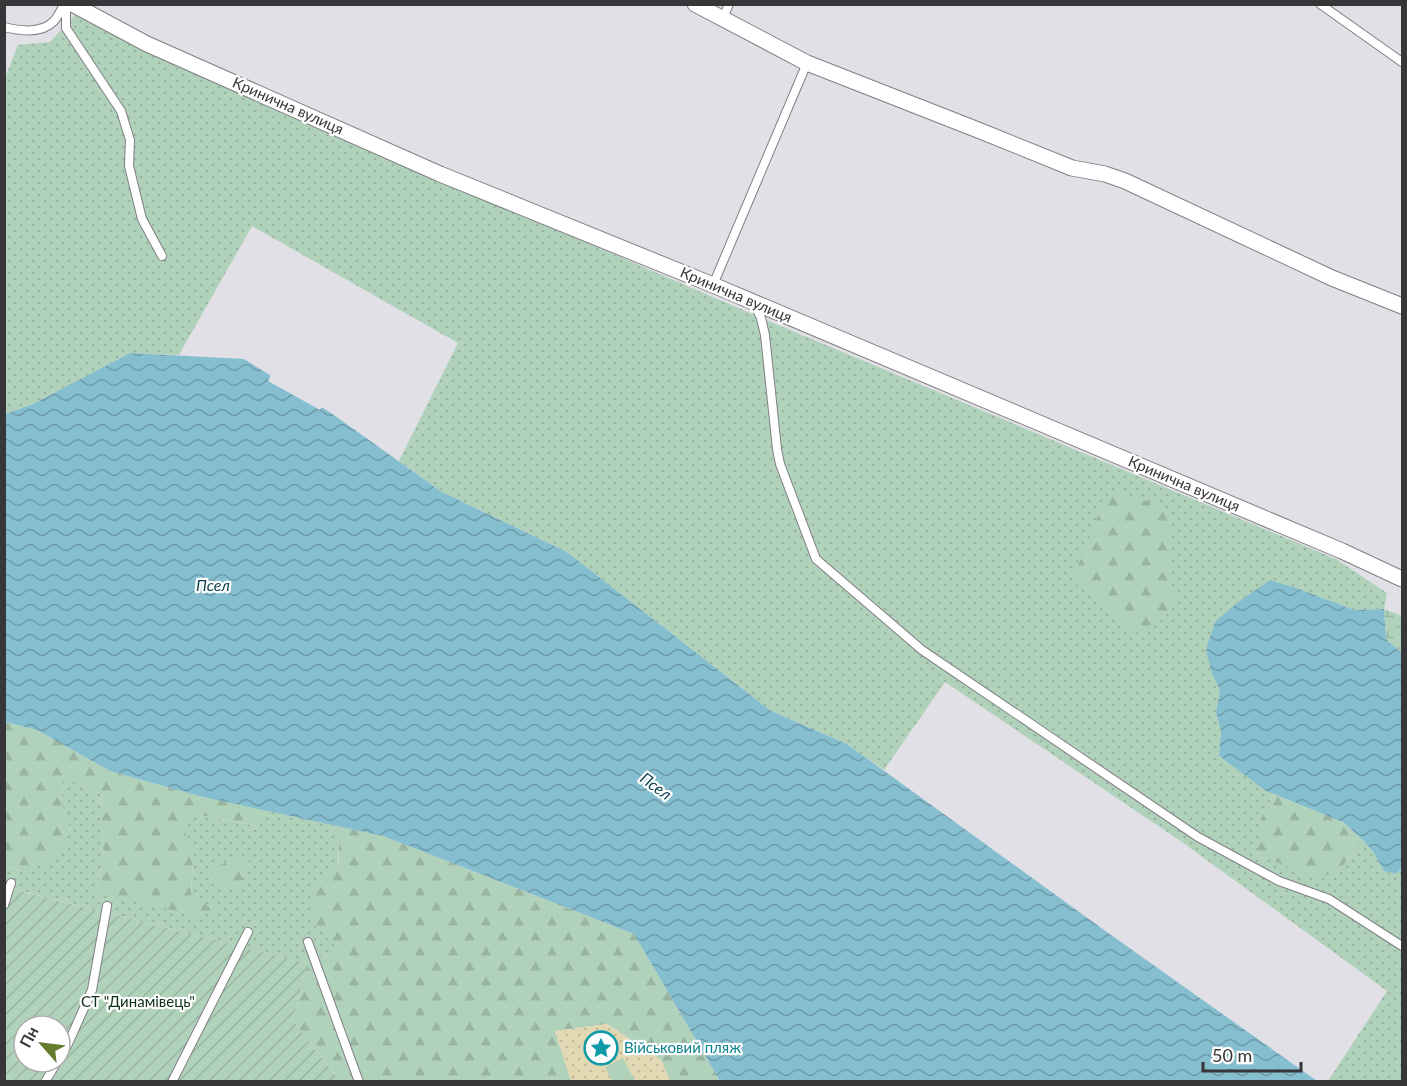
<svg xmlns="http://www.w3.org/2000/svg" width="1407" height="1086" viewBox="0 0 1407 1086" font-family="Lato,sans-serif">
	<style>
		.grass { fill: url(#grass-dots) }
		.forest { fill: url(#forest-firs) }
		.wetland { fill: url(#wetland-marsh) }
		.sand { fill: url(#sand-dots) }
		.garden { fill: url(#garden-furrows); fill-rule: evenodd }
		.pitch { fill: #b1d2ba }
		.water { fill: url(#water-waves) }
		.pier { fill: #e1e0e7 }
		.lines { fill: none; stroke-linecap: round; stroke-linejoin: round }
		.service-casing { stroke: #7f7f85; stroke-width: 10 }
		.minor-casing { stroke: #7f7f85; stroke-width: 17 }
		.service { stroke: #fff; stroke-width: 8 }
		.minor { stroke: #fff; stroke-width: 15 }
		.labels { text-anchor: middle; stroke-width: 4.5; stroke-linejoin: round; paint-order: stroke }
		.street-label { font-size: 15px; fill: #373739; stroke: #fff }
		.park-label { font-size: 15px; fill: #0e311c; stroke: #fff }
		.culture-label { font-size: 15px; fill: #0d838f; stroke: #fff; text-anchor: start }
		.water-label { font-size: 16px; font-style: italic; fill: #0a3f4c; stroke: #fff }
	</style>
	<defs>
		<pattern id="grass-dots" width="8" height="8" patternUnits="userSpaceOnUse" patternTransform="scale(1.5)"><rect width="8" height="8" fill="#b1d2ba"/><path d="M2 2h.1M6 6h.1" fill="none" stroke="#99b5a1" stroke-width="1.8" stroke-linecap="round"/></pattern>
		<pattern id="forest-firs" width="22" height="20" patternUnits="userSpaceOnUse" patternTransform="scale(1.5)"><rect width="22" height="20" fill="#b1d2ba"/><path d="M5 1l3.5 6h-7zM16 11l3.5 6h-7z" fill="#99b5a1"/></pattern>
		<pattern id="wetland-marsh" width="20" height="14" patternUnits="userSpaceOnUse" patternTransform="scale(1.5)"><rect width="20" height="14" fill="#b1d2ba"/><path d="M1 5h8M5 5V1M11 12h8M15 12V8" fill="none" stroke="#99b5a1"/></pattern>
		<pattern id="sand-dots" width="8" height="8" patternUnits="userSpaceOnUse" patternTransform="scale(1.5)"><rect width="8" height="8" fill="#e2d8b3"/><path d="M2 2h.1M6 6h.1" fill="none" stroke="#c2ba9b" stroke-width="1.8" stroke-linecap="round"/></pattern>
		<pattern id="garden-furrows" width="10" height="10" patternUnits="userSpaceOnUse" patternTransform="scale(1.5)"><rect width="10" height="10" fill="#b1d2ba"/><path d="M-1 1l2-2M0 10L10 0M9 11l2-2" fill="none" stroke="#99b5a1"/></pattern>
		<pattern id="water-waves" width="16" height="10" patternUnits="userSpaceOnUse" patternTransform="scale(1.5)"><rect width="16" height="10" fill="#85becf"/><path d="M0 5q4-4 8 0t8 0" fill="none" stroke="#6e9ba9"/></pattern>
	</defs>
	<rect width="100%" height="100%" fill="#e1e0e7"/>
	<!-- grass -->
	<path class="grass" d="M75,15L200,76L771,322L1336,559L1387,593L1384,609L1354,610L1299,589L1212,674L1220,690L1216,712L1221,732L1219,756L1266,791L1274,794L1259,822L1337,873L1363,840L1374,853L1384,871L1396,874L1402,868V1081H1328L1387,991L1179,840L945,682L884,770L847,744L771,711L567,552L442,492L399,461L458,343L252,226L179,355L130,353L33,404L5,414V78L18,45L50,42Z
		M63,781L100,793L104,860L95,892L191,898L193,855L184,830L195,814L257,826L268,810L338,826L339,950L307,963L5,887L4,867L20,871L70,829L62,804Z"/>
	<!-- forest -->
	<path class="forest" d="M1117,493L1158,504L1172,515V587L1175,601L1172,608L1163,619L1144,631L1135,633L1082,588L1074,583L1073,578L1101,508L1108,497Z
		M4,722L37,730L110,771L199,796L268,810L258,826L195,814L185,830L193,855L191,898L217,910L197,916L95,892L104,860L100,793L63,781L62,804L70,829L57,857L20,871L5,867Z
		M1274,794L1343,822L1363,840L1337,873L1312,878L1259,854V822Z
		M338,826L383,836L634,934L720,1081H670L661,1060L607,1024L555,1031L571,1081H340L293,1021L307,963L339,950L313,923L314,883L339,867Z
		M238,854L250,858L239,887H214L212,871Z"/>
	<!-- wetland -->
	<path class="wetland" d="M1384,609L1402,616V653L1386,639Z"/>
	<!-- sand -->
	<path class="sand" d="M607,1024L661,1060L670,1081H571L555,1031Z"/>
	<!-- garden -->
	<path class="garden" d="M4,887L307,963L293,1021L340,1081H5ZM24,1026H60V1062H24Z"/>
	<!-- pitch -->
	<path class="pitch" d="M623,1058L635,1081H612L605,1067Z"/>
	<!-- water -->
	<path class="water" d="M130,353L244,359L331,413L442,492L567,552L771,711L847,744L1111,935L1317,1081H720L634,934L383,836L199,796L110,771L37,730L5,722V414L33,404Z
		M1270,580L1299,589L1354,610L1384,609L1386,639L1402,653V868L1396,874L1384,871L1374,853L1363,840L1343,822L1266,791L1219,756L1221,732L1216,712L1220,690L1212,674L1206,650L1215,622L1238,602Z"/>
	<!-- pier -->
	<path class="pier" d="M272,373L323,405L320,410L268,381Z"/>
	<g class="lines">
		<!-- service casing -->
		<g class="service-casing">
			<path id="service" d="M66,4V28L121,111L130,140L129,166L142,219L162,256
				M1320,4L1402,62
				M723,18L729,4
				M4,27C20,31 42,34 54,21C58,17 61,10 64,4
				M713,285L807,63
				M754,304L761,318L765,335L777,449L780,464L816,559L922,650L1198,837L1279,881L1329,899L1402,946
				M4,905L11,883
				M308,942L359,1082
				M60,1057L67,1046L92,990L107,906
				M45,1082L57,1062
				M172,1082L248,932"/>
		</g>
		<!-- minor casing -->
		<g class="minor-casing">
			<path id="minor" d="M72,4L147,44L440,174L713,285L1342,551L1402,579
				M695,4L807,63L978,130L1072,168L1105,174L1125,181L1332,278L1402,306"/>
		</g>
		<!-- service -->
		<use href="#service" class="service"/>
		<!-- minor -->
		<use href="#minor" class="minor"/>
	</g>
	<!-- icons -->
	<defs>
		<g id="sight-ring" transform="scale(1.725)"><circle r="9.5" fill="#fff" stroke="#0f9aa8" stroke-width="1.5"/><path d="M0-6L1.8-2.2L6-1.7L2.9 1.2L3.7 5.4L0 3.3L-3.7 5.4L-2.9 1.2L-6-1.7L-1.8-2.2Z" fill="#0f9aa8"/></g>
	</defs>
	<g fill-rule="evenodd">
		<use href="#sight-ring" x="601" y="1048"/>
	</g>
	<g class="labels">
		<!-- street labels -->
		<g class="street-label">
			<text transform="translate(288 106) rotate(24)" y="5">Кринична вулиця</text>
			<text transform="translate(736 295) rotate(23)" y="5">Кринична вулиця</text>
			<text transform="translate(1184 484) rotate(23)" y="5">Кринична вулиця</text>
		</g>
		<!-- park labels -->
		<g class="park-label">
			<text x="138" y="1007">СТ "Динамівець"</text>
		</g>
		<!-- culture labels -->
		<g class="culture-label">
			<text x="624" y="1053">Військовий пляж</text>
		</g>
		<!-- water labels -->
		<g class="water-label">
			<text x="213" y="591">Псел</text>
			<text transform="translate(656 786) rotate(36)" y="6">Псел</text>
		</g>
	</g>
	<!-- border -->
	<rect width="1407" height="1086" fill="none" stroke="#373739" stroke-width="12"/>
	<!-- north arrow -->
	<g transform="translate(42 1044) rotate(298)"><circle r="28" fill="#ffffff" stroke="#afafb0" stroke-width="1.5"/>
	<path d="M0-4.5L10 22L0 15L-10 22Z" fill="#657c2e"/>
	<text y="-9" font-size="16" font-weight="bold" text-anchor="middle" fill="#373739">Пн</text>
	</g>
	<!-- scale -->
	<path d="M1203 1062v9h98v-9" fill="none" stroke="#373739" stroke-width="3"/>
	<text x="1212" y="1062" font-size="18" fill="#373739" stroke="#ffffff" stroke-width="4.5" paint-order="stroke">50 m</text>
</svg>
